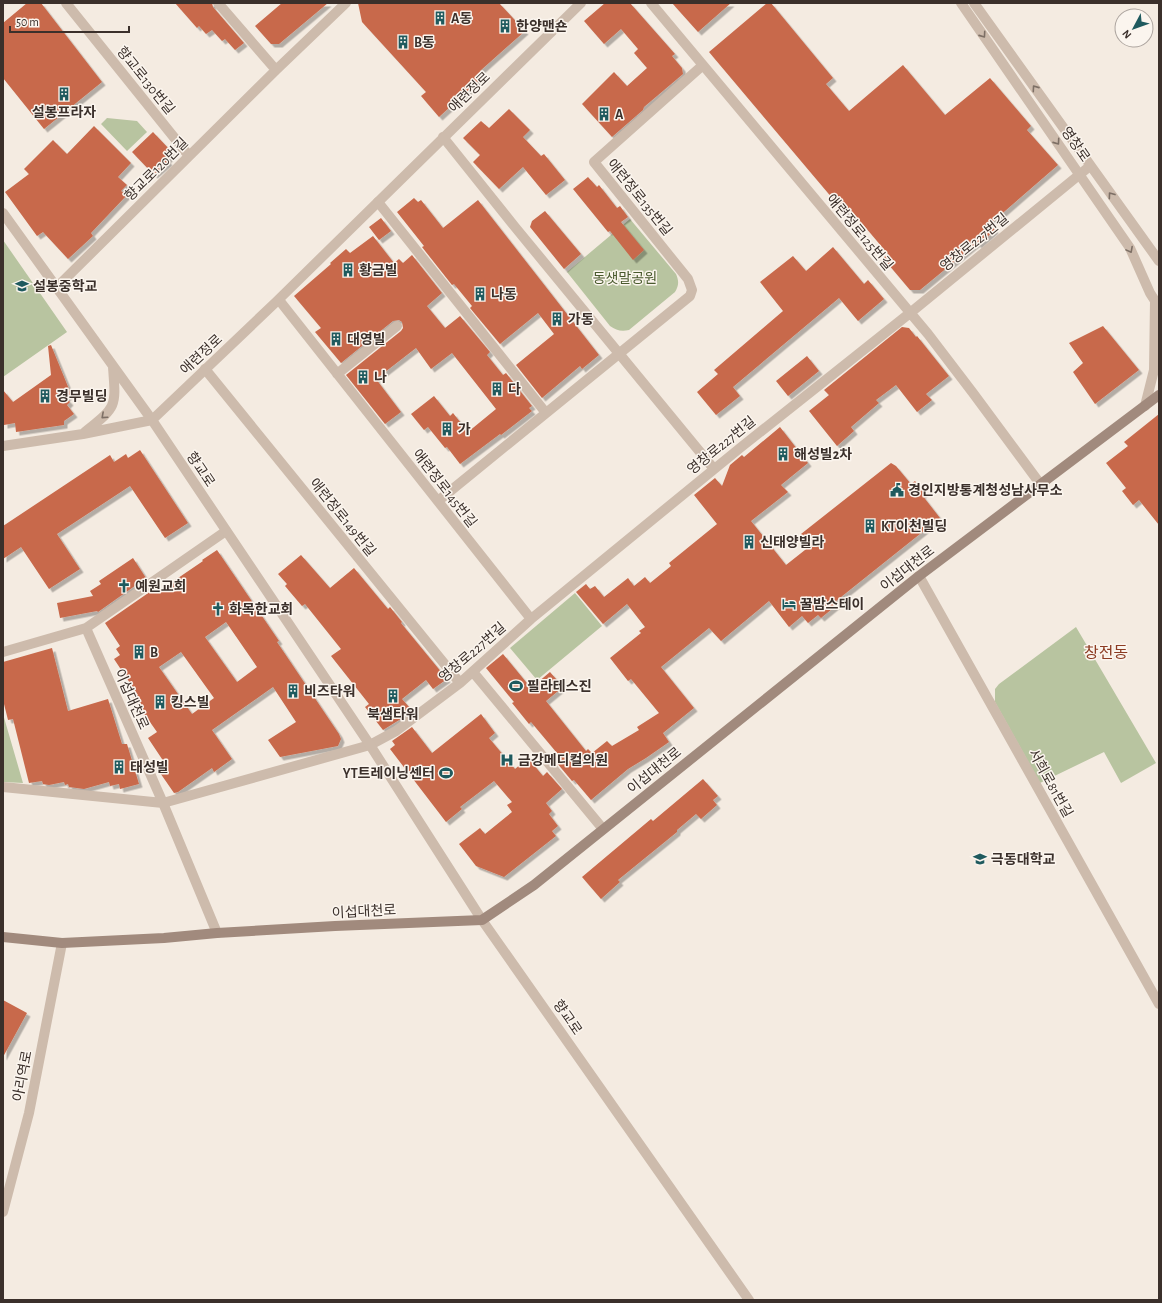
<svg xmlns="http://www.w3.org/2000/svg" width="1162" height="1303" viewBox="0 0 1162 1303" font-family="'Alegreya Sans','Noto Sans KR',sans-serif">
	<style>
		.green { fill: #b8c4a0 }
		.building { fill: #c8694b; fill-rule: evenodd; filter: url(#shadow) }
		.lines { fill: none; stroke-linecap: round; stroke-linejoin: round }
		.minor { stroke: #cdbbac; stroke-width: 10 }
		.tertiary { stroke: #cdbbac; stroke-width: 10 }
		.secondary { stroke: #a18a7d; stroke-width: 10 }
		.oneway { stroke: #7d6f65 }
		.labels { text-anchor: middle; stroke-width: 3; stroke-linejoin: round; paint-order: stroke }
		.poi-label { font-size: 14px; font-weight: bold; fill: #3b302b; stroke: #fbf5ee; text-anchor: start }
		.street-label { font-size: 14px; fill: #3b302b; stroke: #fbf5ee }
		.park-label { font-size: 14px; fill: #4a5a2e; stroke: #fbf5ee }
		.quarter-label { font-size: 16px; fill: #8c3b22; stroke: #fbf5ee }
	</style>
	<defs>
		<filter id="shadow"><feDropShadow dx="3.5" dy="3.5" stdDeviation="0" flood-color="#0004"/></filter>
	</defs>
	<rect width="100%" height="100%" fill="#f4ebe1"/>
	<!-- green -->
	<path class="green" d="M107,118L137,121L147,132L127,151L101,124Z
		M630,219L676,274C679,281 679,285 675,292L629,330C621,332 616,330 610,326L567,272Z
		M3,240L67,332L3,377Z
		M575,593L602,626L537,680L510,648Z
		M1076,627L1156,763L1121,783L1104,752L1040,783L995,702V689L999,684Z
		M3,714L23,783L3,782Z"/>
	<!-- building -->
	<path class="building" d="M27,3H41L102,82L44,129L3,78V23Z
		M175,3H212L213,7L244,43L235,50L225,39L222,41L212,30L206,34L199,26L197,28Z
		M282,3H328L279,44H271L255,26Z
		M358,3H499L525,31L480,71L484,76L439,117L421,96L426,92L362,22Z
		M605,3H630L675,54L672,56L682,68L683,74L644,107L643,110L612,137L582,104L614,72L627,86L647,68L634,53L638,49L621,29L604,44L584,21Z
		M672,3H731L698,32Z
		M767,3H771L833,78L826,84L849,111L903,65L945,115L990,78L1031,126L1027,130L1058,165L990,224L995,230L978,245L977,243L920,290H910L883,258L888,254L849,208L844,212L709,52Z
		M509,109L530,130L523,137L541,156L544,154L565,180L546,195L523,167L499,189L473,162L480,155L463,138L481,121L489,128Z
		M94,126L131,163L118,177L127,185L121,191L127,195L91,233L93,236L68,259L43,232L37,236L5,192L29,174L24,169L53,140L67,154Z
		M153,132L171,151L169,152L172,155L167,160L169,162L154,175L132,152Z
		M588,177L597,187L599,185L617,208L620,206L628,217L621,222L644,250L633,260L610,231L608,232L573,189Z
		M414,198L418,202L421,200L443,228L478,200L599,355L582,369L580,366L542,398L516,365L554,334L538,313L500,344L470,308L472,306L454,284L452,285L422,247L424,246L397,212Z
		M545,211L581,254L564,269L530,227L532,221Z
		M381,218L391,231L379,240L369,227Z
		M373,236L394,263L399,259L403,263L412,255L442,293L427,306L445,328L460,316L490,352L487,355L503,375L506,373L532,406L529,408L532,411L501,435L500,434L460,464L447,447L445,448L428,427L424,430L411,414L434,396L450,416L453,413L468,432L496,409L452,353L431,369L416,348L376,379L401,412L385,424L346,375L401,331L403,328L402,322L399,320L393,321L341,363L315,332L321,328L294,296L331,264L330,263L346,249L350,253Z
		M833,247L864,284L868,280L884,299L858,321L839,298L733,387L740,396L716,415L697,392L718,374L714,370L783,311L760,282L793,256L806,271Z
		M1103,326L1139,370L1095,404L1073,372L1083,363L1069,343Z
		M902,327L909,328L916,337L917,336L949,376L926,394L932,400L917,412L896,385L876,400L879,403L851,427L854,431L837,446L809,411L829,395L824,390Z
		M51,345L71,394L66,398L70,402L67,405L74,414L64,421V425L16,432L15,423L4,425L3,390L13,402L51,375L48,346Z
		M807,356L819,371L788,396L776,381Z
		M1159,414V525L1139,500L1133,505L1122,491L1126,488L1106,463L1128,446L1124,442Z
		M780,427L808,463L781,485L788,492L751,521L786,565L810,546L801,534L891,463L896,466L911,484L915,481L925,493L922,495L940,518L836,601L838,604L821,618L818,615L808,623L802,616L789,627L769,601L721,641L709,628L661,667L694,708L663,733L669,742L646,758L628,769L591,800L574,780L572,781L557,763L562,759L531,722L529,724L512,703L514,702L486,668L503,654L531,688L550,672L563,687L546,701L586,751L588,749L592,753L607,741L612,746L639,730L637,727L659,713L631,679L628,681L610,658L641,633L639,631L645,627L627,604L603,624L576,592L586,584L590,589L595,586L604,597L628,578L634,586L645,577L650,583L671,566L669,563L717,524L694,495L715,478L722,486L730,465L742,455L744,457Z
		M140,450L188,523L165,538L130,486L57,534L80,569L49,589L21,547L3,559V526L110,455L114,462L126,454L128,458Z
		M217,550L279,641L277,642L339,734L341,739L338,746L280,757L268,740L296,722L273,687L212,730L232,759L214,772L212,768L178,792L174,793L156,767L164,762L148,738L157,732L133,698L138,695L114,659L120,655L116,649L120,646L105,623L154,589L155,591L158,590L159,591L203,561L202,560ZM226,622L257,667L237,682L205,637ZM181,652L214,698L192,714L159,667Z
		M301,555L330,588L354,568L388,609L390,607L402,622L401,623L447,679L433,689L426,680L402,699L410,708L402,714L404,717L383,730L365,707L369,704L331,656L341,649L305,604L302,606L285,586L287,584L278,574Z
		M133,558L146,578L98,612L97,611L60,618L57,603L93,596L90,591L101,584L99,581Z
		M52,648L68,711L108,699L122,744H127L139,784L120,789L119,784L110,786L109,782L84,789L69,787L68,784L65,785L64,782L49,785L43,784L42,781L29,783L13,719L8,720L3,700V662Z
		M481,714L495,733L489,738L515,769L528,758L543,776L547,772L562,789L546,803L552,811L549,814L558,826L552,831L556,836L504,877L476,866L459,844L480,828L485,834L512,812L507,805L512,802L494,781L460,807L462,809L446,822L390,749L395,745L392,741L412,727L432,753Z
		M703,779L718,796L713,800L717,805L701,819L696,814L677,830V832L618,880L620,882L601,899L582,877L651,819L653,821Z
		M3,1000L27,1013L3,1057Z"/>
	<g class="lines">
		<!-- minor -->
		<path class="minor" d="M66,3L189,156
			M218,3L276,70
			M651,3L928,334L973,393L1041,485
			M443,137L515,227L714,469
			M378,202L546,413
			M56,288L276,70L346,3
			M279,300L531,619
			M205,369L460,683
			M337,374L397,326
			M438,501L690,296L692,290L688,279L594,162L703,65
			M919,576L1159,1004
			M86,628L163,803L217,933
			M3,652L86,628L226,531
			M473,672L603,829
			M3,787L163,803L370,745L396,731L460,683L531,619L740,448L910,313L1090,166
			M3,1212L29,1113L62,943"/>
		<!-- tertiary -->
		<path class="tertiary" d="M961,3L1130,248L1150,293L1159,307
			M974,3L1159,261
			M3,213L152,420L370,745L482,920L749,1300
			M1145,406L1154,370L1155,301
			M85,432C117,406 116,408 113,367
			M3,446L83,434L152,420L276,302L581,3"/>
		<!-- secondary -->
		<path class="secondary" d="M3,937L62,943L164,938L217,933L335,926L482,920L534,885L919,576L1159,395"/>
	</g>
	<!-- one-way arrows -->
	<defs><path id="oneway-chevron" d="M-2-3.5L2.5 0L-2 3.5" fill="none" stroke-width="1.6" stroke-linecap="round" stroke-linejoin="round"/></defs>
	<g class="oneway">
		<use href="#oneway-chevron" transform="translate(983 35) rotate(55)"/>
		<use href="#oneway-chevron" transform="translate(1035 88) rotate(-125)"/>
		<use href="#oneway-chevron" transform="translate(1057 142) rotate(55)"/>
		<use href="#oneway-chevron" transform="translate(1111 195) rotate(-126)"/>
		<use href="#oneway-chevron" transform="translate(1130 250) rotate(62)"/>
		<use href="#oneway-chevron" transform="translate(104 416) rotate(138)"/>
	</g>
	<!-- icons -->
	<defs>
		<g id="building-bare" transform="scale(1.08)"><path d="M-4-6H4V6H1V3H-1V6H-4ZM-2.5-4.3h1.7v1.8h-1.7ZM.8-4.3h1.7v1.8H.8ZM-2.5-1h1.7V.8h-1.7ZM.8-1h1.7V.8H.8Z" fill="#1f5a5e" stroke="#fbf5ee" stroke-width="2.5" paint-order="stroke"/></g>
		<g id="school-bare" transform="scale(1.08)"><path d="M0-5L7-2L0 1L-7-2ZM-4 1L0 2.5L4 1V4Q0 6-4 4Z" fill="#1f5a5e" stroke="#fbf5ee" stroke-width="2.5" paint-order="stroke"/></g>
		<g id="civic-bare" transform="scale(1.08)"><path d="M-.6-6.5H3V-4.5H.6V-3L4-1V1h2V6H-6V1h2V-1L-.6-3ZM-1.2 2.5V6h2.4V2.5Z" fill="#1f5a5e" stroke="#fbf5ee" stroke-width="2.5" paint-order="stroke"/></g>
		<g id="church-bare" transform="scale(1.08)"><path d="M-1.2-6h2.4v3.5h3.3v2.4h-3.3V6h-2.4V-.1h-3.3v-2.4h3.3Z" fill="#1f5a5e" stroke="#fbf5ee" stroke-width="2.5" paint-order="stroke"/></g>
		<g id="hotel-bare" transform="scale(1.08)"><path d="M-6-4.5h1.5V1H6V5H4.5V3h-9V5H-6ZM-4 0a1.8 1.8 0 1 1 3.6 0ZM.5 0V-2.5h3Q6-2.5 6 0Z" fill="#1f5a5e" stroke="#fbf5ee" stroke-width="2.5" paint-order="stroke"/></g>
		<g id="stadium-bare" transform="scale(1.08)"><path d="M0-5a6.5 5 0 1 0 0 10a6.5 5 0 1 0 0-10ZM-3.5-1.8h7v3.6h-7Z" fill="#1f5a5e" stroke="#fbf5ee" stroke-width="2.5" paint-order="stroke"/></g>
		<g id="hospital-bare" transform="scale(1.08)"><path d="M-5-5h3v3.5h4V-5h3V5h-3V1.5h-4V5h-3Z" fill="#1f5a5e" stroke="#fbf5ee" stroke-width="2.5" paint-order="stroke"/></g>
		<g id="university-bare" transform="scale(1.08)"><path d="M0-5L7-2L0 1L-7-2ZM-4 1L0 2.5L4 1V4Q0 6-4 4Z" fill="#1f5a5e" stroke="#fbf5ee" stroke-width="2.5" paint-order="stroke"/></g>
	</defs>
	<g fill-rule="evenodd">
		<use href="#building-bare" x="440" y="18"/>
		<use href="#building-bare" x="505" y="26"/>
		<use href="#building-bare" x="403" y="42"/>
		<use href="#building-bare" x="64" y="94"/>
		<use href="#building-bare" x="604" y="114"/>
		<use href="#building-bare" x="348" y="270"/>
		<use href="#school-bare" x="22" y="286"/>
		<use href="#building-bare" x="480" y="294"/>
		<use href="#building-bare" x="557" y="319"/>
		<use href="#building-bare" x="336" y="339"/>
		<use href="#building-bare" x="363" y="377"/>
		<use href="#building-bare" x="497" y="389"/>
		<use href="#building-bare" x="45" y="396"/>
		<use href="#building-bare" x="447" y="429"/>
		<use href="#building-bare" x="783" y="454"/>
		<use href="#civic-bare" x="897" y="490"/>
		<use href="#building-bare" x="870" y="526"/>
		<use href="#building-bare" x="749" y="542"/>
		<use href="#church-bare" x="124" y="586"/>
		<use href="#hotel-bare" x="789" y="604"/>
		<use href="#church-bare" x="218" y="609"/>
		<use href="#building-bare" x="139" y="652"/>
		<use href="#stadium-bare" x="516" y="686"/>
		<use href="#building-bare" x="293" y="691"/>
		<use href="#building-bare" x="393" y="696"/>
		<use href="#building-bare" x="160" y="702"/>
		<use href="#hospital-bare" x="507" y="760"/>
		<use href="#building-bare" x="119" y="767"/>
		<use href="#stadium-bare" x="446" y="773"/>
		<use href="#university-bare" x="980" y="859"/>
	</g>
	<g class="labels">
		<!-- poi labels -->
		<g class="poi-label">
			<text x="451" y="23">A동</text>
			<text x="516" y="31">한양맨숀</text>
			<text x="414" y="47">B동</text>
			<text x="64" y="117" text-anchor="middle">설봉프라자</text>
			<text x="615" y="119">A</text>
			<text x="359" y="275">황금빌</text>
			<text x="33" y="291">설봉중학교</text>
			<text x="491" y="299">나동</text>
			<text x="568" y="324">가동</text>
			<text x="347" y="344">대영빌</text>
			<text x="374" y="382">나</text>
			<text x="508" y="394">다</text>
			<text x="56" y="401">경무빌딩</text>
			<text x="458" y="434">가</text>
			<text x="794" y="459">해성빌2차</text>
			<text x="908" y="495">경인지방통계청성남사무소</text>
			<text x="881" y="531">KT이천빌딩</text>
			<text x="760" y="547">신태양빌라</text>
			<text x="135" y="591">예원교회</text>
			<text x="800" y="609">꿀밤스테이</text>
			<text x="229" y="614">화목한교회</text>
			<text x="150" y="657">B</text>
			<text x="527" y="691">필라테스진</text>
			<text x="304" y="696">비즈타워</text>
			<text x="171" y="707">킹스빌</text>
			<text x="393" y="719" text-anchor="middle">북샘타워</text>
			<text x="518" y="765">금강메디컬의원</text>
			<text x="130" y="772">태성빌</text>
			<text x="435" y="778" text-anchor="end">YT트레이닝센터</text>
			<text x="991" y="864">극동대학교</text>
		</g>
		<!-- street labels -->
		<g class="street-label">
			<text transform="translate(146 80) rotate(51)" y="5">향교로130번길</text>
			<text transform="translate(469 92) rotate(-44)" y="5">애련정로</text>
			<text transform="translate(1076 144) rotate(55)" y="5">영창로</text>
			<text transform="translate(156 169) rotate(-45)" y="5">향교로120번길</text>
			<text transform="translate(640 197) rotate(51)" y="5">애련정로135번길</text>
			<text transform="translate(860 232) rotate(50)" y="5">애련정로125번길</text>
			<text transform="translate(974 242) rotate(-39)" y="5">영창로227번길</text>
			<text transform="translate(201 354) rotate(-43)" y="5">애련정로</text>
			<text transform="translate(721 445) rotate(-39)" y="5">영창로227번길</text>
			<text transform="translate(201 469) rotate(56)" y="5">향교로</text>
			<text transform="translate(445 488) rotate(52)" y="5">애련정로145번길</text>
			<text transform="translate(343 517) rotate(51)" y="5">애련정로149번길</text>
			<text transform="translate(907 568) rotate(-38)" y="5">이섭대천로</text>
			<text transform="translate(472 652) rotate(-41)" y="5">영창로227번길</text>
			<text transform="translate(132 699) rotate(66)" y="5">이섭대천로</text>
			<text transform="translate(654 770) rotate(-39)" y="5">이섭대천로</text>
			<text transform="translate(1051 783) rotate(61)" y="5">서희로81번길</text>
			<text transform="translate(364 911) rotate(-3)" y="5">이섭대천로</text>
			<text transform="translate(568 1017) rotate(55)" y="5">향교로</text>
			<text transform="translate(22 1076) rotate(-79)" y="5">아리역로</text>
		</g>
		<!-- park labels -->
		<g class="park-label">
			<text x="625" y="283">동샛말공원</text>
		</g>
		<!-- quarter labels -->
		<g class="quarter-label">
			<text x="1106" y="658">창전동</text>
		</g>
	</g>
	<!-- border -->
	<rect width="1162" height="1303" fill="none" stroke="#3b302b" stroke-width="8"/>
	<!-- north arrow -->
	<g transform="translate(1134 28) rotate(229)"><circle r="19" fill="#fbf5ee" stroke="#aea6a0"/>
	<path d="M0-3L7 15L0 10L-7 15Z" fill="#1f5a5e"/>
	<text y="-6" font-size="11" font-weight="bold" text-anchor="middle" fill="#3b302b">N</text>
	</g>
	<!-- scale -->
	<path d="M10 26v6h119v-6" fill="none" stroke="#3b302b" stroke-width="2"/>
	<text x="16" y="26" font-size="12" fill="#3b302b" stroke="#fbf5ee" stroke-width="3" paint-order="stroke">50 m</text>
</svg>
